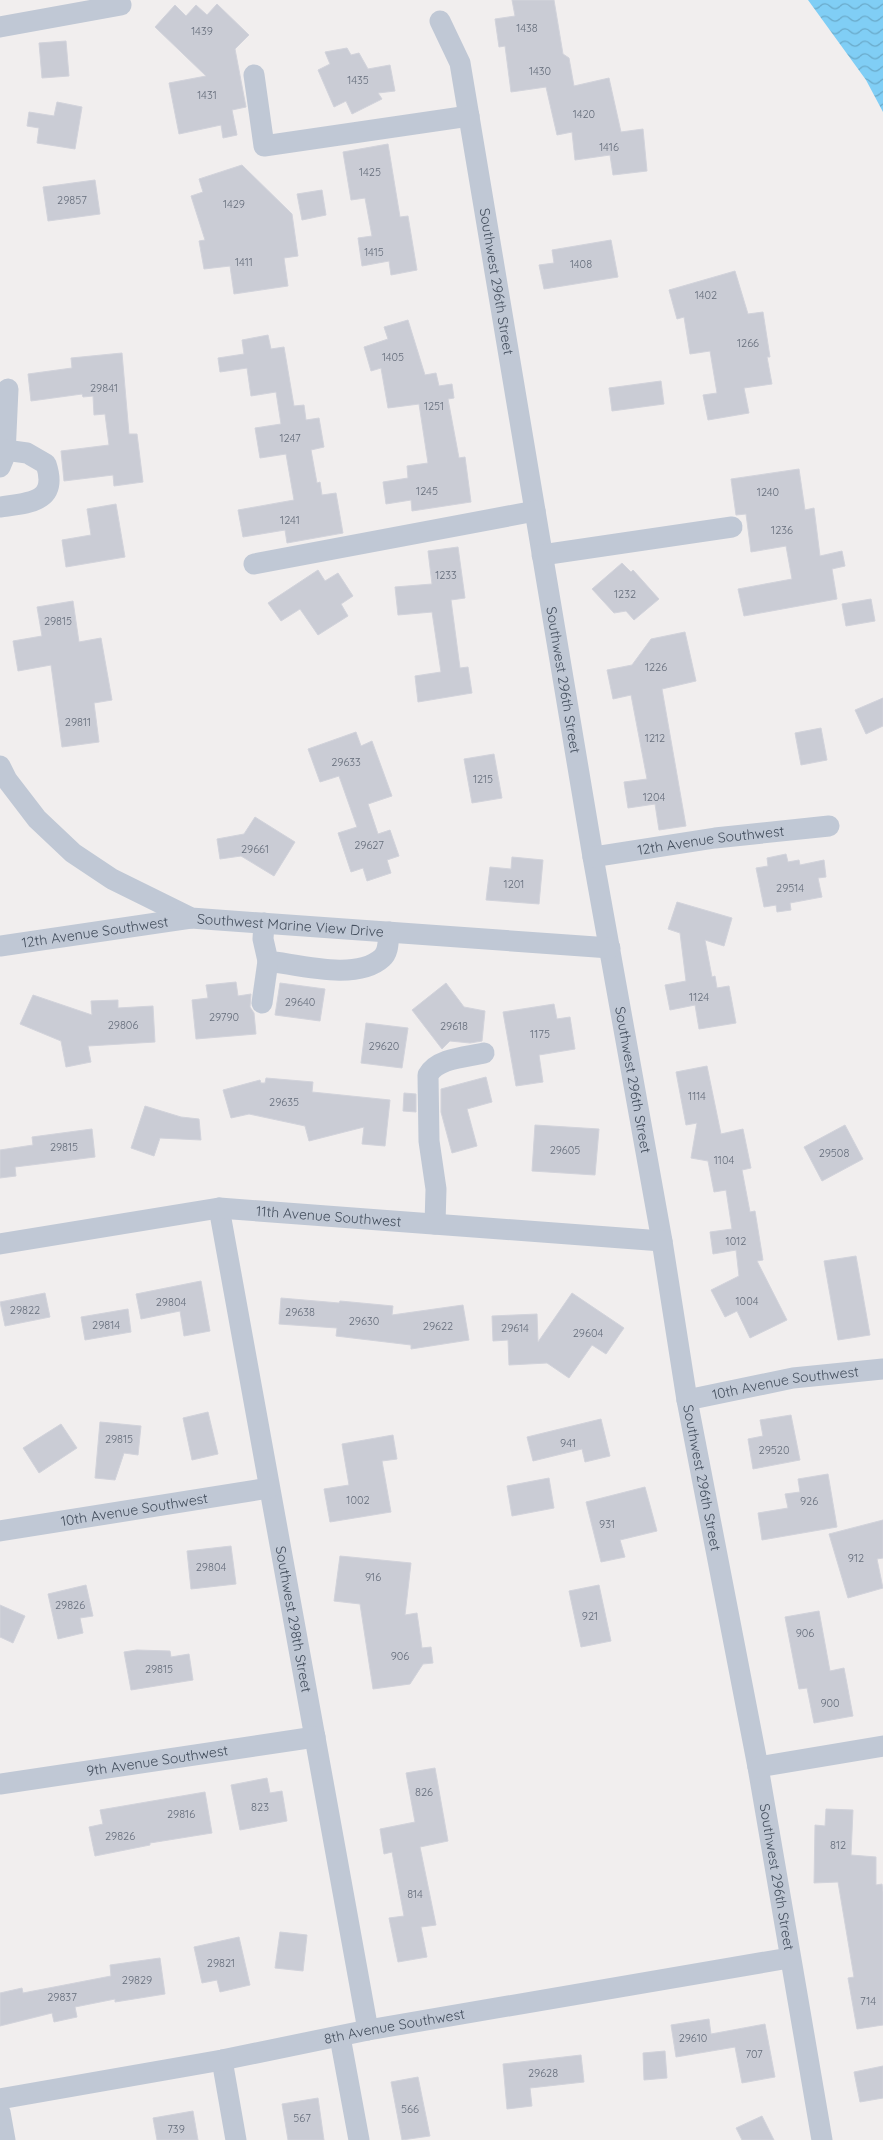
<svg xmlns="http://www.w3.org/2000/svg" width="883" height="2140" viewBox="0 0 883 2140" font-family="Quicksand,sans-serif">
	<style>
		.water { fill: url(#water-waves) }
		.building { fill: #caccd5; stroke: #d2d3db }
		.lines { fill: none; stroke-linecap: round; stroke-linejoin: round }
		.minor { stroke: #c0c8d5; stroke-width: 21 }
		.labels { text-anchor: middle; stroke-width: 4.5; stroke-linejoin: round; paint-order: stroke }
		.number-label { font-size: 11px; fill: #666e7c }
		.street-label { font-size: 14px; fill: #444f5e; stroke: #fff }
	</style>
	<defs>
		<pattern id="water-waves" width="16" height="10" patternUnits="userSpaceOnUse" patternTransform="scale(1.25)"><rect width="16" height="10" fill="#80cef5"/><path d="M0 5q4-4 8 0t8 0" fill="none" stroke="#6aaaca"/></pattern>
	</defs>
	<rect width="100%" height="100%" fill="#f1eeee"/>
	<!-- water -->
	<path class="water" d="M808,0H883V112L866,80Z"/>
	<!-- building -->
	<path class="building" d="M512,0H554L563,54L569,58L574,86L609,78L621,132L643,129L647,171L613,175L610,155L575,160L572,132L557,135L546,87L511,92L505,46L499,47L495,19L515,16Z
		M217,4L249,35L235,49L246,107L232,110L237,135L223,138L221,125L179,134L169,83L206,76L155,27L175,5L186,16L196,5L207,15Z
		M66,41L69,76L42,78L39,43Z
		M347,48L351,55L359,53L368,69L390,65L395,91L378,93L382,99L352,114L346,101L334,107L318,70L330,64L325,52Z
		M57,102L82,107L75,149L37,143L39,128L27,126L29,112L54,116Z
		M388,144L400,217L408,216L417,270L391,275L389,261L362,266L358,238L372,236L365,198L351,200L343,152Z
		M242,165L292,214L298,256L284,258L288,286L234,294L230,266L204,269L199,241L205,240L191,196L203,192L199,179Z
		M95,180L100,214L48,221L43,187Z
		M322,190L326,215L302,220L297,194Z
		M611,240L618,277L544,289L539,265L554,263L552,250Z
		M735,271L748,314L763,312L770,357H767L772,384L744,388L749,413L708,420L703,395L717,393L710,351L690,354L684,317L677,319L669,290Z
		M408,320L425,375L436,373L439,386L452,384L454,398L448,399L459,458L465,457L471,502L412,511L411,500L386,504L383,482L408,478L407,466L428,463L419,404L388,408L381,368L371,371L364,347L388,339L384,327Z
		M268,335L271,349L284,347L294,406L304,405L306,420L319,418L324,447L311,450L317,483L320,482L322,495L336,493L343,533L287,543L285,530L243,537L238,510L294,500L286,454L260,458L255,428L281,424L276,392L251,396L247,368L220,372L218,358L244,354L242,340Z
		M122,353L129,434H137L143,482L114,486L113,475L64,481L61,451L109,445L105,414L94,415L93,396L83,397L82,394L31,401L28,374L72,368L71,358Z
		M661,381L664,404L612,411L609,388Z
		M799,469L805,510L814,508L820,556L842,551L845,566L832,569L837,599L744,616L738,589L792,579L786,546L751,552L746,514L736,515L731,479Z
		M116,504L125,557L66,567L62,540L91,535L87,509Z
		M458,547L465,598L451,600L460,668L468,667L472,693L418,702L415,676L441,672L432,612L398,615L395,587L432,584L428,551Z
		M622,563L631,572L633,570L659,599L634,620L626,611L614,613L592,589Z
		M318,570L325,581L338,573L353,596L341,604L348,616L318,635L300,609L281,621L268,603Z
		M871,599L875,621L846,626L842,604Z
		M73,601L79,642L101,638L112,700L94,703L99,742L62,747L51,665L18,671L13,641L42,636L37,607Z
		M685,632L696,681L662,689L686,826L659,830L655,804L628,808L624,782L647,779L631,695L613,699L607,670L632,665L651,639Z
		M883,698V726L866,734L855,710Z
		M821,728L827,760L801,765L795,733Z
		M356,732L361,746L372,741L392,796L368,804L378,834L390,830L399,856L387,860L391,873L367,881L363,868L351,872L338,833L357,827L339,776L320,782L308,749Z
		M494,754L502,798L472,803L464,759Z
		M255,817L295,842L274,876L241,856L220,859L217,839L244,834Z
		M786,854L788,862L799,860L800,865L824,860L826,877L818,878L822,897L790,903L791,910L777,912L776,905L764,907L756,868L768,866L767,858Z
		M512,857L543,860L539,904L486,900L490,867L511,869Z
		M677,902L732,918L724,946L705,940L712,977L715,976L717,988L729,986L736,1023L699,1029L695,1005L670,1010L665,985L686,981L680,933L668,929Z
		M236,982L238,996L251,994L250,1007L254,1013L256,1034L196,1039L192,1000L208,998L206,985Z
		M280,983L325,989L320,1021L275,1015Z
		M446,983L464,1007L485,1011L482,1041L470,1043L450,1041L442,1049L412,1010Z
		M33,995L92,1015L91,1001L118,1000V1008L153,1006L155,1042L88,1046L91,1062L66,1067L61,1041L20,1024Z
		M554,1004L557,1019L570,1017L575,1049L539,1055L543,1082L516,1086L503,1012Z
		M366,1023L408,1028L402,1068L361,1063Z
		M707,1066L721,1134L743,1129L751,1168L742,1170L750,1212L755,1211L763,1260L757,1261L787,1320L750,1338L737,1311L725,1317L711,1290L739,1276L736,1250L713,1254L710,1232L732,1229L726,1190L714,1192L708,1161L691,1158L697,1123L686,1125L676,1072Z
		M486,1077L492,1102L467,1109L477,1146L452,1153L441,1112V1089Z
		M266,1078L313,1082L312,1092L390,1100L385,1146L362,1144L364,1127L309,1141L305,1126L249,1114L231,1118L223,1090L260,1080L261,1083H265Z
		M404,1093L416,1094V1112L403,1111Z
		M145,1106L181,1117L199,1119L201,1140L160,1138L154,1156L131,1148Z
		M535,1125L599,1129L595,1175L532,1171Z
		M845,1125L863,1159L822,1181L804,1147Z
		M92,1129L95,1157L15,1167L16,1176L0,1178V1150L33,1145L32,1137Z
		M856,1256L870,1335L838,1340L824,1261Z
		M201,1281L210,1331L184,1336L180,1311L141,1319L136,1294Z
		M45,1293L50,1317L5,1326L0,1302Z
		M572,1293L624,1328L606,1354L592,1345L569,1378L547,1363L509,1365L508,1340L493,1341L492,1316L537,1314L538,1342Z
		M281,1298L339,1303L340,1301L393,1306L392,1315L463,1305L469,1340L411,1349V1345L336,1336L337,1328L279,1324Z
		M128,1309L131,1332L85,1340L81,1317Z
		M208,1412L218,1454L192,1460L183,1418Z
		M791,1415L800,1460L753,1469L748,1439L763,1436L760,1420Z
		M601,1419L610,1456L585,1462L582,1449L533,1461L527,1437Z
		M100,1422L141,1426L138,1455L124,1453L115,1480L95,1478Z
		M61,1424L77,1448L39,1473L23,1448Z
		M393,1435L397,1459L382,1461L391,1512L330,1522L324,1489L349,1485L342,1444Z
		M828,1474L837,1527L762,1540L758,1513L788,1508L785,1494L800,1492L798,1479Z
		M549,1478L554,1508L512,1516L507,1486Z
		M645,1487L657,1531L620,1540L625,1557L601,1562L586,1502Z
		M883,1520V1558L877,1559L883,1588L848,1598L829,1534Z
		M231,1546L236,1584L191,1589L187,1551Z
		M340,1556L411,1563L405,1615L417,1613L422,1648L431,1647L433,1663L423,1664L410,1684L373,1689L360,1604L334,1601Z
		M86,1585L93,1616L80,1618L83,1633L58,1639L48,1594Z
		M599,1585L611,1641L581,1647L569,1591Z
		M0,1605L25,1616L13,1643L0,1637Z
		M819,1611L830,1671L844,1668L853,1716L814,1723L807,1688L799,1689L785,1617Z
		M137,1650L170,1651L171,1657L189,1654L193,1680L131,1690L124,1652Z
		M435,1768L448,1841L420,1847L436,1925L421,1927L427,1957L398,1962L389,1918L404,1916L392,1852L384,1854L380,1829L415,1822L406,1773Z
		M267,1778L270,1793L282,1791L287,1821L240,1830L231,1785Z
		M205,1792L212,1833L150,1843V1845L95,1856L89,1827L103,1824L100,1810Z
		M826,1809L853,1810L851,1855L876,1857V1885L882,1884L883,1892V2025L857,2029L848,1978L854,1977L838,1882L814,1883L815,1825L825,1826Z
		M280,1932L307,1935L303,1971L275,1968Z
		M239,1937L250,1985L220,1992L217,1980L202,1983L194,1947Z
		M160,1958L165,1994L115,2002V1999L75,2007L77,2017L54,2022L52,2013L0,2026V1993L22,1988L23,1993L111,1976L110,1965Z
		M709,2019L711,2034L765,2024L775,2077L742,2083L735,2047L676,2057L671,2025Z
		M665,2051L667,2078L644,2080L643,2053Z
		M581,2055L584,2082L530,2088L532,2106L507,2109L503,2064Z
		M883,2066V2098L860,2102L854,2072Z
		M418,2077L430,2136L402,2140L391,2082Z
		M318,2098L324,2140H288L282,2104Z
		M193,2111L198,2140H157L153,2118Z
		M762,2116L774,2140H742L736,2128Z"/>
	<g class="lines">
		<!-- minor -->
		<g class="minor">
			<path id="s1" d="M440,21L460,63L593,857L662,1241L687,1400L758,1767L822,2140"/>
			<path d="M0,27L121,5"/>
			<path d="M254,75L264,146L469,116"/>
			<path d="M0,467L5,455L8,389"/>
			<path d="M0,507C28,503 59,503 46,464L27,453L5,450"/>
			<path d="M542,555L732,527"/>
			<path d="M254,564L535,511"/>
			<path id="s2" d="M0,766L7,780L37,819L73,853L112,879L191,918L610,948"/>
			<path id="s3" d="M593,857L715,838L829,826"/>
			<path d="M264,923L263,939L268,961C300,965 357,981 382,958C389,952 388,941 389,932"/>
			<path id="s4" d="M0,946L191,918"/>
			<path d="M262,1003L268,961"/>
			<path id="s5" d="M219,1208L368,2030"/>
			<path d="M435,1224L436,1189L429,1141L428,1075C437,1058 467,1057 484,1053"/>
			<path id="s6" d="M0,1244L219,1208L662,1241"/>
			<path id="s7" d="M687,1400L793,1378L883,1369"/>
			<path id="s8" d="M0,1531L269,1488"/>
			<path d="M758,1767L883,1746"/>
			<path id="s9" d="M0,1784L315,1737"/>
			<path d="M340,2037L359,2140"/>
			<path d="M222,2060L236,2140"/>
			<path id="s10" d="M0,2099L222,2060L368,2030L789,1958"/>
			<path d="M0,2112L5,2140"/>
		</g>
	</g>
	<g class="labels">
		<!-- number labels -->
		<g class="number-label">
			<text x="527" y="32">1438</text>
			<text x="202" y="35">1439</text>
			<text x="540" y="75">1430</text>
			<text x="358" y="84">1435</text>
			<text x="207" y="99">1431</text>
			<text x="584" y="118">1420</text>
			<text x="609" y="151">1416</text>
			<text x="370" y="176">1425</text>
			<text x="72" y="204">29857</text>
			<text x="234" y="208">1429</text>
			<text x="374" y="256">1415</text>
			<text x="244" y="266">1411</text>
			<text x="581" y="268">1408</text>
			<text x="706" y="299">1402</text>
			<text x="748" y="347">1266</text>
			<text x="393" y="361">1405</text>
			<text x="104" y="392">29841</text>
			<text x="434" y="410">1251</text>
			<text x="290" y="442">1247</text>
			<text x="427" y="495">1245</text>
			<text x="768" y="496">1240</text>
			<text x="290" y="524">1241</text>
			<text x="782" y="534">1236</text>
			<text x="446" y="579">1233</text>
			<text x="625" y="598">1232</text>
			<text x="58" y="625">29815</text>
			<text x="656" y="671">1226</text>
			<text x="78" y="726">29811</text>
			<text x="655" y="742">1212</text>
			<text x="346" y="766">29633</text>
			<text x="483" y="783">1215</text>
			<text x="654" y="801">1204</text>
			<text x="369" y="849">29627</text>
			<text x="255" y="853">29661</text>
			<text x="514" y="888">1201</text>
			<text x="790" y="892">29514</text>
			<text x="699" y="1001">1124</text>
			<text x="300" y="1006">29640</text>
			<text x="224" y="1021">29790</text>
			<text x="123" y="1029">29806</text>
			<text x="454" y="1030">29618</text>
			<text x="540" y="1038">1175</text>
			<text x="384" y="1050">29620</text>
			<text x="697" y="1100">1114</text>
			<text x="284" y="1106">29635</text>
			<text x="64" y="1151">29815</text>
			<text x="565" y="1154">29605</text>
			<text x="834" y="1157">29508</text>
			<text x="724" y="1164">1104</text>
			<text x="736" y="1245">1012</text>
			<text x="747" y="1305">1004</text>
			<text x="171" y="1306">29804</text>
			<text x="25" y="1314">29822</text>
			<text x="300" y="1316">29638</text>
			<text x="364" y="1325">29630</text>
			<text x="106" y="1329">29814</text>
			<text x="438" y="1330">29622</text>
			<text x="515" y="1332">29614</text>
			<text x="588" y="1337">29604</text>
			<text x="119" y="1443">29815</text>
			<text x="568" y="1447">941</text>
			<text x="774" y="1454">29520</text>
			<text x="358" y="1504">1002</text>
			<text x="809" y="1505">926</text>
			<text x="607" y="1528">931</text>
			<text x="856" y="1562">912</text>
			<text x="211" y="1571">29804</text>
			<text x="373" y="1581">916</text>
			<text x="70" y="1609">29826</text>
			<text x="590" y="1620">921</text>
			<text x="805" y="1637">906</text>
			<text x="400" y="1660">906</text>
			<text x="159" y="1673">29815</text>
			<text x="830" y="1707">900</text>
			<text x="424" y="1796">826</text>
			<text x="260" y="1811">823</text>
			<text x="181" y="1818">29816</text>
			<text x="120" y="1840">29826</text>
			<text x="838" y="1849">812</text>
			<text x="415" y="1898">814</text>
			<text x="221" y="1967">29821</text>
			<text x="137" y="1984">29829</text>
			<text x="62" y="2001">29837</text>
			<text x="868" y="2005">714</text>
			<text x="693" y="2042">29610</text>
			<text x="754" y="2058">707</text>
			<text x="543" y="2077">29628</text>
			<text x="410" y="2113">566</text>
			<text x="302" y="2122">567</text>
			<text x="176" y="2133">739</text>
		</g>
		<!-- street labels -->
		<g class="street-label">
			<text dy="5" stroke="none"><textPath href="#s1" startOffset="268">Southwest 296th Street</textPath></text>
			<text dy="5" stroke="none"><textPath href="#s1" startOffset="672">Southwest 296th Street</textPath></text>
			<text dy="5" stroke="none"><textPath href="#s3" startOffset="119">12th Avenue Southwest</textPath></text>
			<text dy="5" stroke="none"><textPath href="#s2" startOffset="349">Southwest Marine View Drive</textPath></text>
			<text dy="5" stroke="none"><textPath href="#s4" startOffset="96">12th Avenue Southwest</textPath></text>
			<text dy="5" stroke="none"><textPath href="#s1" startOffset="1078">Southwest 296th Street</textPath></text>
			<text dy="5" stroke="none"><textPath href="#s6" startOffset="332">11th Avenue Southwest</textPath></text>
			<text dy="5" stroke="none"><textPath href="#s7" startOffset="100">10th Avenue Southwest</textPath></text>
			<text dy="5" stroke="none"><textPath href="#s1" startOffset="1482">Southwest 296th Street</textPath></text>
			<text dy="5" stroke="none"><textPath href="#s8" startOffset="136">10th Avenue Southwest</textPath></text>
			<text dy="5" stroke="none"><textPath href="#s5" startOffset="418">Southwest 298th Street</textPath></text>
			<text dy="5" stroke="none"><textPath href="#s9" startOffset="159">9th Avenue Southwest</textPath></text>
			<text dy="5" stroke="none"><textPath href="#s1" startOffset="1888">Southwest 296th Street</textPath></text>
			<text dy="5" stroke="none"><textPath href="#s10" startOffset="401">8th Avenue Southwest</textPath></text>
		</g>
	</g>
</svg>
